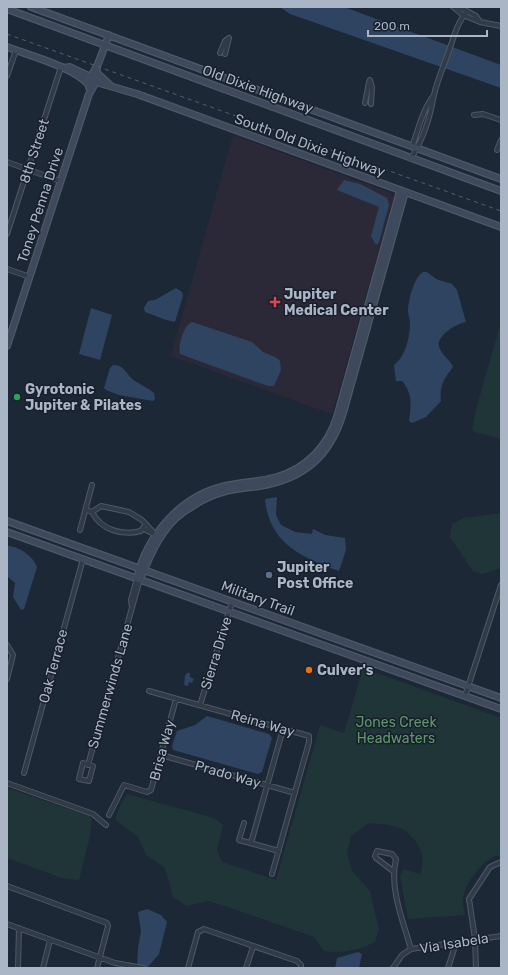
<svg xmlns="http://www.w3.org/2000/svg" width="508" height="975" viewBox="0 0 508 975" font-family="Rubik,sans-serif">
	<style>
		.medical { fill: #2b2938 }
		.green { fill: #1f3538 }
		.water { fill: #2f4460 }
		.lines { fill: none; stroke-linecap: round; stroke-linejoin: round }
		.street-casing { stroke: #4e5866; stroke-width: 6 }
		.secondary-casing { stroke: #4e5866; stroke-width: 8 }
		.street { stroke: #313a47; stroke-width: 4 }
		.secondary { stroke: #3e495b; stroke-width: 5.5 }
		.rail { stroke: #525e6f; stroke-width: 1; stroke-dasharray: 4 4; stroke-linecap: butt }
		.health-dot { fill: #e0444e; stroke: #171f2b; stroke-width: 1.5 }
		.leisure-dot { fill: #2e9e5b; stroke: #171f2b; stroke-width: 1.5 }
		.service-dot { fill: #5c6f8a; stroke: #171f2b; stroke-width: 1.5 }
		.food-dot { fill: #e8710a; stroke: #171f2b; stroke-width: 1.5 }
		.labels { text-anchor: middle; stroke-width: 3; stroke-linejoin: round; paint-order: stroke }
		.street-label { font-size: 14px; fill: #aab5c5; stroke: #171f2b }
		.poi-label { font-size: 14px; font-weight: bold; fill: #aab5c5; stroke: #171f2b; text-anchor: start }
		.park-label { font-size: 14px; fill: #61966d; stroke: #171f2b }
	</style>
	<rect width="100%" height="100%" fill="#1d2837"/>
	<!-- medical -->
	<path class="medical" d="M233,135L391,193L394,197L332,414L171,356Z"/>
	<!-- green -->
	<path class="green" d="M501,322V439L472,431L476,409Z
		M501,513V568L482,574L473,571L450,537L452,524L464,518Z
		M363,668L501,718V856C486,853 463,886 463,900C463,905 464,910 465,915L408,919L400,876L403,869L420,874C428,856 416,833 397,827C388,824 378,824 369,823L351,836L347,853L352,871L370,891L379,929L375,942C359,950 341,954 324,951L314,937L231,908L208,901L187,906L173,897L165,868L146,855L138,837L115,820L119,808L127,794L214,818L223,825L217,850L222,862L276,880L320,725L344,733Z
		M7,788L90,816L92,819L90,836L79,880L62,878L7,858Z"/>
	<!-- water -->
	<path class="water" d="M280,7H344L501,65V88L290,14Z
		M344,180L360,184L387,198L389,205L379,242L376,245L371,236L379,207L337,190Z
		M423,272H427L436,279L452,284L457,290L466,322C457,323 433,337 440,349C443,356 450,360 453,367C444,379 439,386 441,401L426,417L412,423L409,421C411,405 413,394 402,381H396L394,365C405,357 410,338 410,323C410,319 408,315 408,311C408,301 414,277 423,272Z
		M176,288L182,292L183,296L175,322L166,320L145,312L144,308L148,301L155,300Z
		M91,308L112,315L100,360L79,354Z
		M192,322L252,342L263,352L277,358L280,361L281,370L274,386H268L180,354C178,346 183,326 192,322Z
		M113,365C124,364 127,376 135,381C141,385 148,388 154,393L155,399L153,401L119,395L106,390L104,388L110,368Z
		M277,497L276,515L281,525L295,532L312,534L313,529L325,535L345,538L346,550L339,571C302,558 269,543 265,499Z
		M7,546C19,546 33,556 37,567L24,609L21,610L13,597L15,583L7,576Z
		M187,673H190V677L194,679L192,683L189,682L188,686L184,685L185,676Z
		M207,716L269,734L272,738L262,772L258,774L173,750L172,746L177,731L195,725Z
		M147,909L161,915L167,922L159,954L147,968H137L138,948L141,931L138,912Z
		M358,952L362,954L359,968H335L337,958Z"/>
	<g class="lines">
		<!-- street casing -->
		<g class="street-casing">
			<path id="street" d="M453,7L463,15L480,22L501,26
				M459,7L476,16L480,22
				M220,53L225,41L229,38
				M225,54L229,38
				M7,76L16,50
				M370,80L372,87L371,104
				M365,103L369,82
				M474,115L483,114L501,120
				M416,149L413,144C419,127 423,109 434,95
				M497,150L501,140
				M411,159C424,136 429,122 434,95C437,80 445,63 450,48C454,36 458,21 467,12
				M7,162L60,181
				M7,234L61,67
				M7,269L30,277
				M86,510L92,512C101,530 122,536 141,531L145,525
				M92,512L101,506L129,512L142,520L156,535
				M144,529L156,535
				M80,530L92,485
				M132,608L131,600L137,578
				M7,645L13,655L7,679
				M149,691L309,736V742L272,874
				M465,696L501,585
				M200,705L232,602
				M161,755L295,793
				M83,763L93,766L89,781L79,779Z
				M88,765L140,579
				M24,773L83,559
				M7,783L93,814L106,825
				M109,815L124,785L147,792L151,790L176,699
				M244,823L239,840L279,851
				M251,843L283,729
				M393,871L376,858L375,856L377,851L392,854L396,859C389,888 403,921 411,949
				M7,886L107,923L108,926L97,968
				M7,924L115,963L143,968
				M18,968L19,928
				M43,968L50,940
				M188,968L198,932L204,929L297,961L301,965V968
				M246,968L253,947
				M393,968L402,955L411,949L501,936
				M448,968L456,943
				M476,968L475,939L469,899L490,867L501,862"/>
		</g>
		<!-- secondary casing -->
		<g class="secondary-casing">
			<path id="secondary" d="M31,7L501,179
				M7,9L501,191
				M7,47C28,55 76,68 89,85
				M63,68L70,67L91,77
				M98,74L111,86
				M96,82L137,94L501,227
				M89,87L91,77L98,64L109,35
				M7,346L89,94L96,82L97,66
				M7,521L501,698
				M7,532L501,709
				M137,578C147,535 181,496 225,486C242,482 260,482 277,477C306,469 328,446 337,417L400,191
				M140,579C150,556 161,528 182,513C194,505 209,495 223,492C235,488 247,488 259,486C304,479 330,456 343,413L405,192"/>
		</g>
		<!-- street -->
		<use href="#street" class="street"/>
		<!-- secondary -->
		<use href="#secondary" class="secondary"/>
		<!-- rail -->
		<path class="rail" d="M7,34L501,211"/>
	</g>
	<!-- markers -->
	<path class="health-dot" d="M273 296h4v4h4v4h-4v4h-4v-4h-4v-4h4z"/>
	<circle class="leisure-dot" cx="17" cy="397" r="4"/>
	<circle class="service-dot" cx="269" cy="575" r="4"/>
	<circle class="food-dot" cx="309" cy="670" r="4"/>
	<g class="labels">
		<!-- street labels -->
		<g class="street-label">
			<text transform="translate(258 89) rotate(20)" y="5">Old Dixie Highway</text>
			<text transform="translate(310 145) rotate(20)" y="5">South Old Dixie Highway</text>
			<text transform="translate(34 151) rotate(-72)" y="5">8th Street</text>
			<text transform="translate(40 205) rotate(-72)" y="5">Toney Penna Drive</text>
			<text transform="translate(258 598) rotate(20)" y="5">Military Trail</text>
			<text transform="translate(216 653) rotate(-73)" y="5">Sierra Drive</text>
			<text transform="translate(53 666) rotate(-75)" y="5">Oak Terrace</text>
			<text transform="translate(110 686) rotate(-74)" y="5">Summerwinds Lane</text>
			<text transform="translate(263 723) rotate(16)" y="5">Reina Way</text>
			<text transform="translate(162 750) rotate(-75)" y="5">Brisa Way</text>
			<text transform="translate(228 774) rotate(16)" y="5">Prado Way</text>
			<text transform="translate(454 943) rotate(-9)" y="5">Via Isabela</text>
		</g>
		<!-- poi labels -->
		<g class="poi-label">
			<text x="284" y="299">Jupiter<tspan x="284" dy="16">Medical Center</tspan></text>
			<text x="25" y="394">Gyrotonic<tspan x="25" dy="16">Jupiter &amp; Pilates</tspan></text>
			<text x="277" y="572">Jupiter<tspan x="277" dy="16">Post Office</tspan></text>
			<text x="317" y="675">Culver's</text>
		</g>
		<!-- park labels -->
		<g class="park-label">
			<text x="396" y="727">Jones Creek<tspan x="396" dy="16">Headwaters</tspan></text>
		</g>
	</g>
	<!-- border -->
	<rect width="508" height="975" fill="none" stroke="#aab5c5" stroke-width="16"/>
	<!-- scale -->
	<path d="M368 30v6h119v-6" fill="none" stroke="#aab5c5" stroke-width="2"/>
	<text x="374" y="30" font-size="12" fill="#aab5c5" stroke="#171f2b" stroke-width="3" paint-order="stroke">200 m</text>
</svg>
